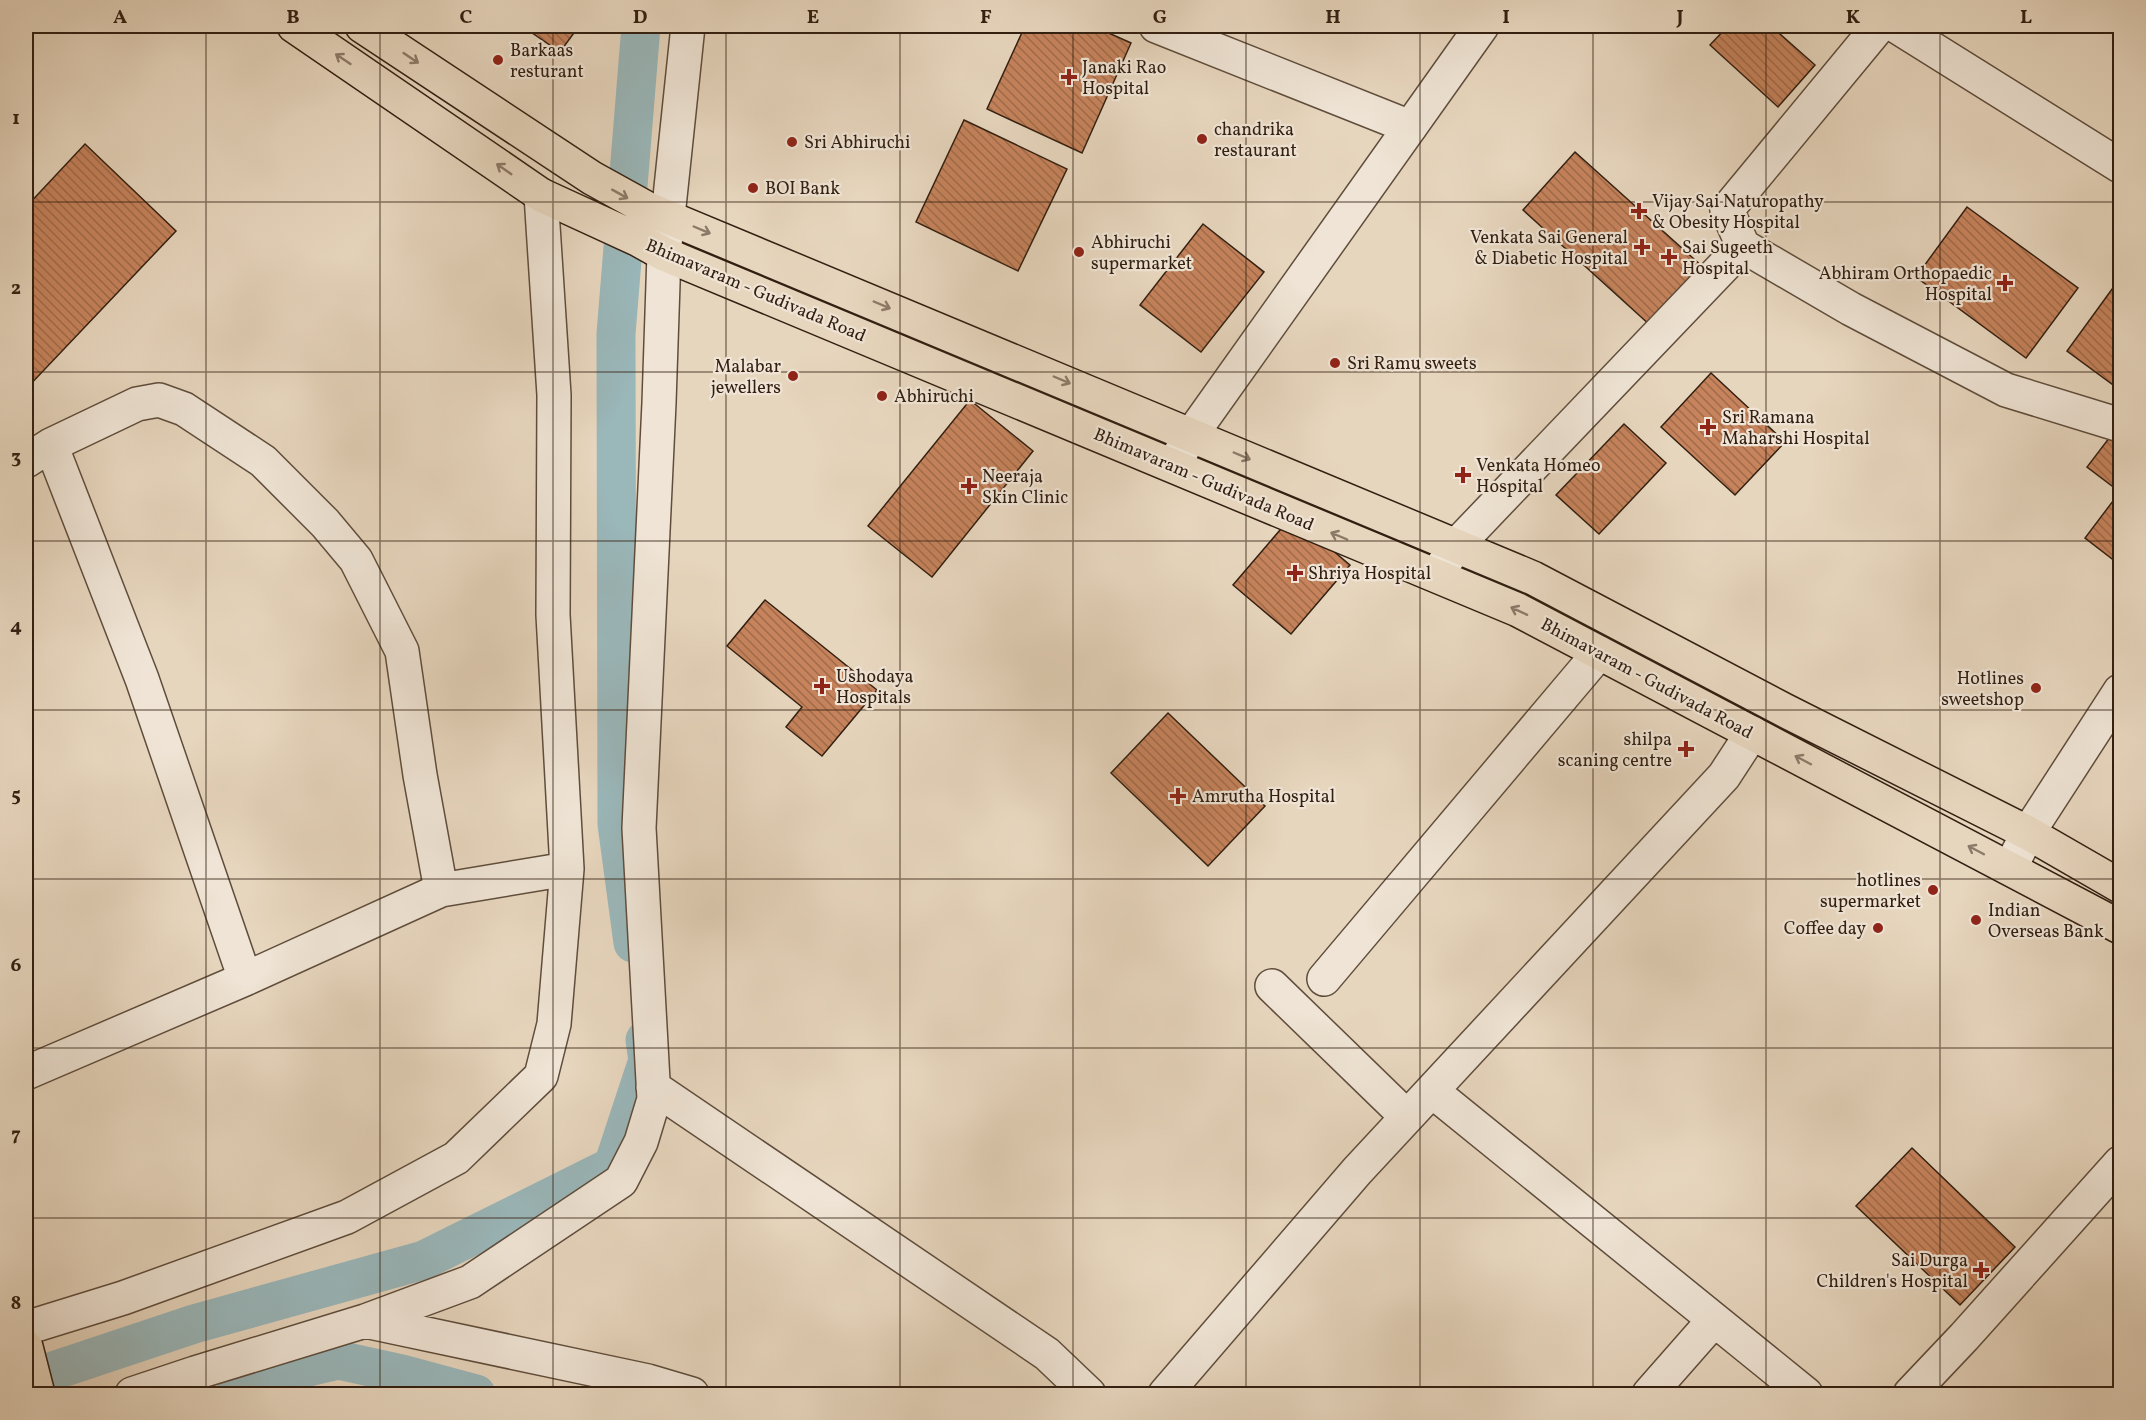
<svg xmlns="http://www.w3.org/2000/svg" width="2146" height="1420" viewBox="0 0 2146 1420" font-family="Vollkorn,serif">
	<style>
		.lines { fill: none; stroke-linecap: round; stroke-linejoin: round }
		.canal { stroke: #9ab7ba; stroke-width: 39 }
		.building { fill: url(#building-back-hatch); stroke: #321f11; stroke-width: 1.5 }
		.minor-casing { stroke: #5f4d3c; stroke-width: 36 }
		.tertiary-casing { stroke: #5f4d3c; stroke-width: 36 }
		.primary-casing { stroke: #321f11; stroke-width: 36 }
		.trunk-casing { stroke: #321f11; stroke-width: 36 }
		.minor { stroke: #efe4d5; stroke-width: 33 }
		.tertiary { stroke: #efe4d5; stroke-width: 33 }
		.primary { stroke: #e7d6be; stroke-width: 33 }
		.trunk { stroke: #e7d6be; stroke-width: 33 }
		.oneway { stroke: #8c7a68 }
		.grid { fill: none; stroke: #321f11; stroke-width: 1.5; stroke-opacity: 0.55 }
		.poi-dot { fill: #8f2418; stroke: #efe4d5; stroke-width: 2 }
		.labels { text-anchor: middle; stroke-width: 4.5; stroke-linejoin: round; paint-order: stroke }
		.poi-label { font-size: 18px; fill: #321f11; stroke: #efe4d5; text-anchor: start }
		.street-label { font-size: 18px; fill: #321f11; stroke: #efe4d5 }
		.neatline { fill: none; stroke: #321f11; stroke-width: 2 }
		.grid-label { font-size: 20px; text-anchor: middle; font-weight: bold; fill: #321f11 }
	</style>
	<defs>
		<pattern id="building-back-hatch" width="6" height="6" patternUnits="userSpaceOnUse" patternTransform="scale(1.5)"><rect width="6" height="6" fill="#c6835c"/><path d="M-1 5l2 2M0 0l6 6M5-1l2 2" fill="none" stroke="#a16b4b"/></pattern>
	</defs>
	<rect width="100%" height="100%" fill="#e7d6be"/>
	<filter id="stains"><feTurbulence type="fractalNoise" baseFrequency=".00333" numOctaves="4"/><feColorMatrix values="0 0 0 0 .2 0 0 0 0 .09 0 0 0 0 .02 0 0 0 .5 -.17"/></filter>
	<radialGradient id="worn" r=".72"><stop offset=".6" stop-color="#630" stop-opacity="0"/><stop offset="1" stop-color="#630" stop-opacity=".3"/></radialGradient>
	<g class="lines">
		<!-- canal -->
		<path class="canal" d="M633,943L617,824L616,334L641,26
			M26,1380L194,1324L424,1260L613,1166L648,1060L645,1040
			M235,1394L287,1372L338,1360L402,1374L476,1394"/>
	</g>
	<!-- building -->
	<path class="building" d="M522,26H579L560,52Z
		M1025,26H1093L1131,43L1082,153L987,109Z
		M1728,26H1771L1815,65L1778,107L1710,45Z
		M964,120L1067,169L1018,271L916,222Z
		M85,144L176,231L27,388L26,207Z
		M1575,152L1704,268L1651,326L1523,210Z
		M1967,207L2078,288L2026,358L1916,277Z
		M1203,224L1264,272L1201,352L1140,305Z
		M2118,281L2120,283V390L2067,351Z
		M1711,373L1785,442L1735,495L1661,427Z
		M970,400L1033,451L932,577L868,526Z
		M1624,424L1666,463L1599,534L1556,495Z
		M2116,429L2120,432V492L2087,467Z
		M2113,501L2120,506V565L2085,538Z
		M1292,516L1350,565L1291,634L1233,585Z
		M765,600L877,690L822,756L786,727L802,707L727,646Z
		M1168,713L1265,806L1208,866L1111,773Z
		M1912,1148L2015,1247L1960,1305L1856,1206Z"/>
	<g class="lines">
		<!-- minor casing -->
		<g class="minor-casing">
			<path id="minor" d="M1156,26L1410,127
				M1896,26L2120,166
				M1743,246L1851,309L2006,390L2120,425
				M51,445L142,679L245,979
				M26,461L51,445L137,404L159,400L184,409L263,461L325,523L356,560L402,651L420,775L441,890L245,979L26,1073
				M1441,568L1456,546L1743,246L1727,210L1879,26
				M2010,868L2028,833L2120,691
				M441,890L567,869
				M1324,979L1599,653
				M1272,986L1407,1117
				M653,1087L1047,1354L1089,1394
				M1432,1091L1806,1394
				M365,1321L648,1381L692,1394
				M26,1328L123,1298L347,1217L456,1158L541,1076L554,1024L567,869L553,615L554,395L541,195
				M132,1394L195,1373L365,1321L470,1282L621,1181L641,1142L654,1099L639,828L659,403L664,254L688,26
				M1165,1394L1357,1171L1724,776L1752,733
				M1649,1394L1714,1320
				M1910,1394L1964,1337L2120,1163"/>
		</g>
		<!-- tertiary casing -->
		<g class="tertiary-casing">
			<path id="tertiary" d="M1173,465L1192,434L1482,26"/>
		</g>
		<!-- primary casing -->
		<g class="primary-casing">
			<path id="primary" d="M294,26L541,195L639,240L664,254L1518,610L2120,927
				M362,26L592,178L648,209L1533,578L1784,710L2028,833L2120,886"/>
		</g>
		<!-- trunk casing -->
		<g class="trunk-casing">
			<path id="trunk" d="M26,1347L38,1394"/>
		</g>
		<!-- minor -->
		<use href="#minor" class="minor"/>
		<!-- tertiary -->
		<use href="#tertiary" class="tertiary"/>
		<!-- primary -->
		<use href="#primary" class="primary"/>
		<!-- trunk -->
		<use href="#trunk" class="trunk"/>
	</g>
	<!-- one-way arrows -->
	<defs><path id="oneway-shaft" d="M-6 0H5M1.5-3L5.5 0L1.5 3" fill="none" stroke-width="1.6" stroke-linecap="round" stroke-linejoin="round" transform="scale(1.5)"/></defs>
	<g class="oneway">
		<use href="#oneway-shaft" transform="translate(411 58) rotate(34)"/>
		<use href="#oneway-shaft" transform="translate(343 59) rotate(-146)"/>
		<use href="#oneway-shaft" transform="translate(504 169) rotate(-145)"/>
		<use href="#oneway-shaft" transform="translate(620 194) rotate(29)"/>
		<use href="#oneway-shaft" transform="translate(702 230) rotate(23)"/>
		<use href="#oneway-shaft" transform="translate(882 305) rotate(23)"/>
		<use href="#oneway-shaft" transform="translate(1062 380) rotate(23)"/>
		<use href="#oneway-shaft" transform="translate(1242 456) rotate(23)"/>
		<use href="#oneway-shaft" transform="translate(1339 536) rotate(-157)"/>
		<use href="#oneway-shaft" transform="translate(1519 611) rotate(-155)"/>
		<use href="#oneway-shaft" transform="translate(1803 760) rotate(-152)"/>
		<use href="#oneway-shaft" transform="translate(1976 850) rotate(-152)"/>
	</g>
	<!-- grid -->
	<path class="grid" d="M206,26V1394M380,26V1394M553,26V1394M726,26V1394M900,26V1394M1073,26V1394M1246,26V1394M1420,26V1394M1593,26V1394M1766,26V1394M1940,26V1394M26,202H2120M26,372H2120M26,541H2120M26,710H2120M26,879H2120M26,1048H2120M26,1218H2120"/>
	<!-- markers -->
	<g class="poi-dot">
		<circle cx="498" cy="60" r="6"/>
		<path d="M1066 68h6v6h6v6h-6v6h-6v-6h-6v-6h6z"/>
		<circle cx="1202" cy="139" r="6"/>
		<circle cx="792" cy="142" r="6"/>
		<circle cx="753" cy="188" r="6"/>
		<path d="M1636 202h6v6h6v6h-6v6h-6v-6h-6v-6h6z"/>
		<path d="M1639 238h6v6h6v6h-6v6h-6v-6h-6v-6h6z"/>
		<circle cx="1079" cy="252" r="6"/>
		<path d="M1666 248h6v6h6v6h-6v6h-6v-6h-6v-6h6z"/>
		<path d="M2002 274h6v6h6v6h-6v6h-6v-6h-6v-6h6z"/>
		<circle cx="1335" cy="363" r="6"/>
		<circle cx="793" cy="376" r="6"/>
		<circle cx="882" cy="396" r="6"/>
		<path d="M1705 418h6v6h6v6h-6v6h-6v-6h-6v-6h6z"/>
		<path d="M1460 466h6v6h6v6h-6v6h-6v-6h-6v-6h6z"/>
		<path d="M966 477h6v6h6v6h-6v6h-6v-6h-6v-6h6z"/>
		<path d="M1292 564h6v6h6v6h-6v6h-6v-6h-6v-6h6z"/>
		<path d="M819 677h6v6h6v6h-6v6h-6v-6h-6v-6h6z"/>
		<circle cx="2036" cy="688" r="6"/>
		<path d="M1683 740h6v6h6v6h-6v6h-6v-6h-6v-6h6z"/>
		<path d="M1175 787h6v6h6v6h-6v6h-6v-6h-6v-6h6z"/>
		<circle cx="1933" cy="890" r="6"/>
		<circle cx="1976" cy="920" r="6"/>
		<circle cx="1878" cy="928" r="6"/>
		<path d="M1978 1261h6v6h6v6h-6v6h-6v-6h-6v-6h6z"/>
	</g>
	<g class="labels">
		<!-- poi labels -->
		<g class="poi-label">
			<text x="510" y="56">Barkaas<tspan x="510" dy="21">resturant</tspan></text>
			<text x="1082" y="73">Janaki Rao<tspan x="1082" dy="21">Hospital</tspan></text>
			<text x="1214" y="135">chandrika<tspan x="1214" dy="21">restaurant</tspan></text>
			<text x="804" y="148">Sri Abhiruchi</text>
			<text x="765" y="194">BOI Bank</text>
			<text x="1652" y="207">Vijay Sai Naturopathy<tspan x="1652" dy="21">&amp; Obesity Hospital</tspan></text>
			<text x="1628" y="243" text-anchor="end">Venkata Sai General<tspan x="1628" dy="21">&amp; Diabetic Hospital</tspan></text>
			<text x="1091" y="248">Abhiruchi<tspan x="1091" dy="21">supermarket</tspan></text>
			<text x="1682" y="253">Sai Sugeeth<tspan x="1682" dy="21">Hospital</tspan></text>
			<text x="1992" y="279" text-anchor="end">Abhiram Orthopaedic<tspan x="1992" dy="21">Hospital</tspan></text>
			<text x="1347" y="369">Sri Ramu sweets</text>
			<text x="781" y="372" text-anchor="end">Malabar<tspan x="781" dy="21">jewellers</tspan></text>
			<text x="894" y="402">Abhiruchi</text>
			<text x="1722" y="423">Sri Ramana<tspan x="1722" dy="21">Maharshi Hospital</tspan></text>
			<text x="1476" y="471">Venkata Homeo<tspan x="1476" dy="21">Hospital</tspan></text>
			<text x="982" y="482">Neeraja<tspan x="982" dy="21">Skin Clinic</tspan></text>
			<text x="1308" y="579">Shriya Hospital</text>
			<text x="836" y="682">Ushodaya<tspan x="836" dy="21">Hospitals</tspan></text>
			<text x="2024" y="684" text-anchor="end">Hotlines<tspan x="2024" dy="21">sweetshop</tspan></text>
			<text x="1672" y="745" text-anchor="end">shilpa<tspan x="1672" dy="21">scaning centre</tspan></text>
			<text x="1192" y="802">Amrutha Hospital</text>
			<text x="1921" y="886" text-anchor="end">hotlines<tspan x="1921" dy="21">supermarket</tspan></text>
			<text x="1988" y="916">Indian<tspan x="1988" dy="21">Overseas Bank</tspan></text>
			<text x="1866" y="934" text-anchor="end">Coffee day</text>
			<text x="1968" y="1266" text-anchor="end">Sai Durga<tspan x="1968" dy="21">Children's Hospital</tspan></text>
		</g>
		<!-- street labels -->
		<g class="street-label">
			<text transform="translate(756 290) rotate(23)" y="6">Bhimavaram - Gudivada Road</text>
			<text transform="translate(1204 479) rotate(23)" y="6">Bhimavaram - Gudivada Road</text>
			<text transform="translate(1647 678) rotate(28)" y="6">Bhimavaram - Gudivada Road</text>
		</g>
	</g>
	<!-- margin -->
	<rect width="2146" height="1420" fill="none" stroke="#e7d6be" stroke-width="66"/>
	<rect x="33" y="33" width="2080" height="1354" class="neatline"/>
	<g class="grid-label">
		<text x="120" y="23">A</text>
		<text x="293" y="23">B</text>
		<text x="466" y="23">C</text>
		<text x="640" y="23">D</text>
		<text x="813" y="23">E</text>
		<text x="986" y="23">F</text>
		<text x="1160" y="23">G</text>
		<text x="1333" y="23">H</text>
		<text x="1506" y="23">I</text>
		<text x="1680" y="23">J</text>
		<text x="1853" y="23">K</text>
		<text x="2026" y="23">L</text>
		<text x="16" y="124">1</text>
		<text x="16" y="294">2</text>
		<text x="16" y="463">3</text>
		<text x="16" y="632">4</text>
		<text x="16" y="801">5</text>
		<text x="16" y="971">6</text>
		<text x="16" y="1140">7</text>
		<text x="16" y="1309">8</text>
	</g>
	<rect width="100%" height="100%" filter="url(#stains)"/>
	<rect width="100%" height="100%" fill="url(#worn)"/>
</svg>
